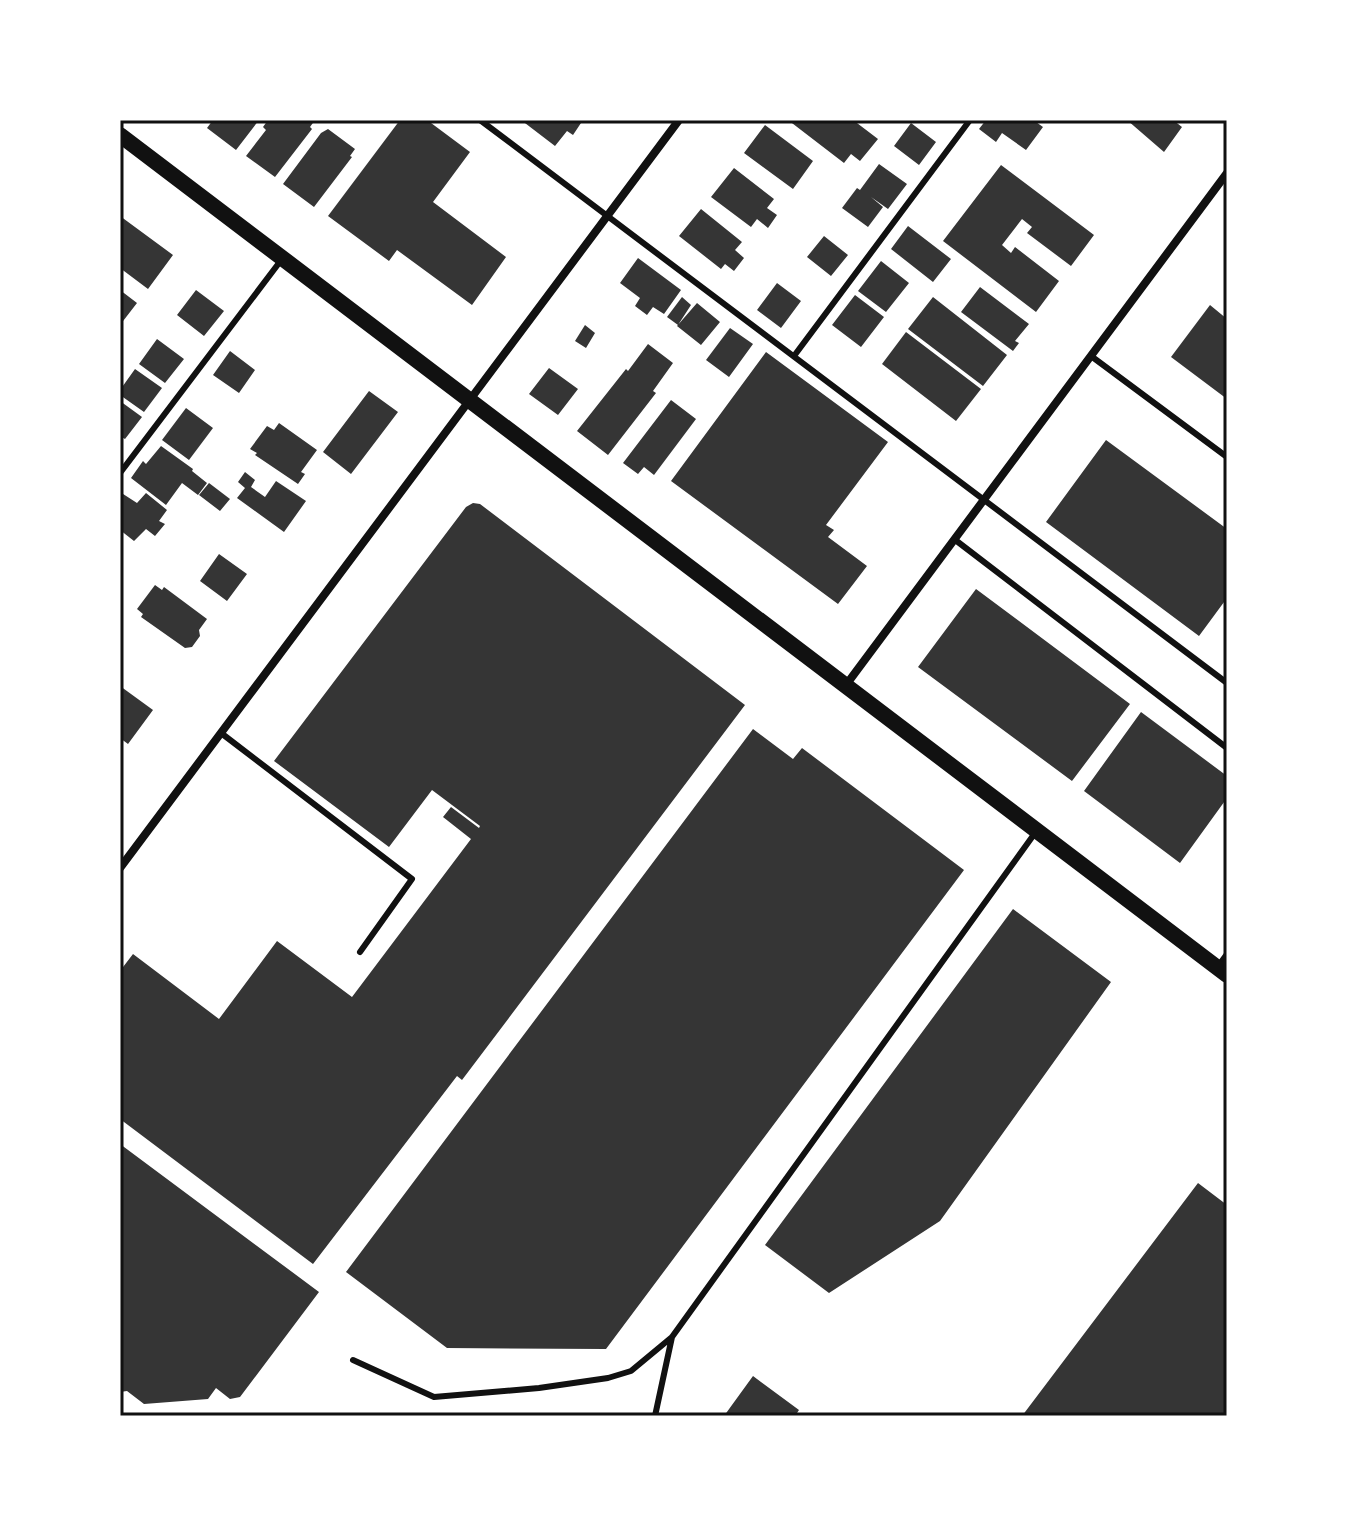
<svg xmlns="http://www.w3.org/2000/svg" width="1347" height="1536" viewBox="0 0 1347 1536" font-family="Rubik,sans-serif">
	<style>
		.building { fill: #353535 }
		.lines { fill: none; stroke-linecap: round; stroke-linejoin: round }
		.service { stroke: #111; stroke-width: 6 }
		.minor { stroke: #111; stroke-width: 8 }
		.secondary { stroke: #111; stroke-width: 16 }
		.neatline { fill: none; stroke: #111; stroke-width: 3 }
	</style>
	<rect width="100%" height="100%" fill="#fff"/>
	<!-- building -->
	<path class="building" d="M213,120H259L236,150L207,128Z
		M268,120H315L310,127L312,129L275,177L246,156L266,130L263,127Z
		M400,120H427L470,152L433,202L506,257L472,305L397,250L389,261L328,216Z
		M521,120H578L581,123L573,135L567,131L555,146Z
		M788,120H853L878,139L860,161L851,154L844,163Z
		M986,120H1037L1036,122L1043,127L1026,150L1002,133L996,142L979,129Z
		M1127,120H1173L1182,127L1164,152Z
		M911,123L936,142L919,165L894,146Z
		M765,125L813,161L793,189L744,153Z
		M328,129L355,149L350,156L352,157L314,207L283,184L321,133Z
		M879,164L907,184L888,209L871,197L883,207L868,227L842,208L857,188L860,190Z
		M1001,165L1094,235L1071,266L1027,233L1032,227L1022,219L1002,245L1011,253L1015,247L1059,281L1036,312L943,241Z
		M734,168L774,199L767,208L777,215L768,228L757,219L751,227L711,197Z
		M701,209L742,242L735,250L744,258L734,271L725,264L721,269L679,236Z
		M120,216L173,255L148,289L120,268Z
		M908,226L951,259L933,282L891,249Z
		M824,236L848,255L831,276L807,257Z
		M638,258L681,290L664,314L653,307L647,315L635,306L640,298L620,283Z
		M881,261L909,283L886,312L858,291Z
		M777,283L801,301L781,328L757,310Z
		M980,287L1029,324L1015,341L1019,343L1013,351L961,312Z
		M120,290L137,303L120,325Z
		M196,290L224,311L204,336L177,315Z
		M855,295L884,317L861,347L832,325Z
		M682,297L691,305L678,325L667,317Z
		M933,297L1007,355L983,386L908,329Z
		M697,303L720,322L701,345L677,326Z
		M1210,305L1227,319V399L1171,357Z
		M585,325L595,333L586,348L575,341Z
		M730,328L753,344L729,377L706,360Z
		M906,332L981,389L956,421L882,364Z
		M157,339L184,359L165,383L139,364Z
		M648,344L673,363L653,391L656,393L608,455L577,431L626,369L628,371Z
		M230,351L255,370L239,393L213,375Z
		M766,352L888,442L826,525L834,530L828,537L867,566L838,604L671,481Z
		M549,368L578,389L558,415L529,394Z
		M135,369L162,388L144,412L120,395V390Z
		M369,391L398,412L351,474L323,452Z
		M671,400L696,419L654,475L644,467L638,474L623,463Z
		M120,401L142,417L125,439L120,436Z
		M186,408L213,428L189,460L162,440Z
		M279,423L317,450L301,472L305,474L298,484L255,455L257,453L250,449L267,426L274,430Z
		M1106,440L1227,529V598L1199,636L1046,522Z
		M161,446L193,469L192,471L207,483L198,495L182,483L166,505L131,478L143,461L146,464Z
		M245,472L255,480L251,487L265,497L276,481L306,501L284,532L237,498L245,488L238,482Z
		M209,483L230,499L220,511L199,495Z
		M120,492L137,503L146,493L167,510L159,521L165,524L155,536L146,529L134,541L120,530Z
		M473,503L480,504L745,705L462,1080L457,1076L313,1264L120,1119V971L133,954L219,1019L277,941L352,997L471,839L443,817L451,807L479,828L480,826L432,790L389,847L274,761L466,507Z
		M219,554L247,574L227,601L200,581Z
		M155,585L162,590L164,587L207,619L199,630L200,636L192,647L185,648L141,617L143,614L137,609Z
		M976,589L1130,704L1072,781L918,667Z
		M120,686L153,710L128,744L120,738Z
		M1141,712L1227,776V798L1180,863L1084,791Z
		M753,729L793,759L802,748L964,870L606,1349L447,1348L346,1272Z
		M1013,909L1111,982L940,1221L829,1293L765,1245Z
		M120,1144L319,1292L240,1397L230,1399L216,1388L208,1399L144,1404L127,1391L120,1392Z
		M1198,1183L1227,1205V1416H1022Z
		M753,1376L799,1410L795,1416H724Z"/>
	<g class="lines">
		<!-- service -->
		<path class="service" d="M480,120L1227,683
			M794,356L970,120
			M1091,356L1227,457
			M120,473L282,259
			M954,539L1227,748
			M221,733L412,879L360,952
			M1219,965L1227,954
			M353,1360L434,1397L539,1388L608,1378L631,1371L672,1337L1035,833
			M655,1416L672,1337"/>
		<!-- minor -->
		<path class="minor" d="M846,685L1227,173
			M120,868L679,120"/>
		<!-- secondary -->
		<path class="secondary" d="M120,135L1227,975"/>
	</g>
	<!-- border -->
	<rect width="1347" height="1536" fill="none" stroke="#ffffff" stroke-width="244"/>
	<rect x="122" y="122" width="1103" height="1292" class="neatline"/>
</svg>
